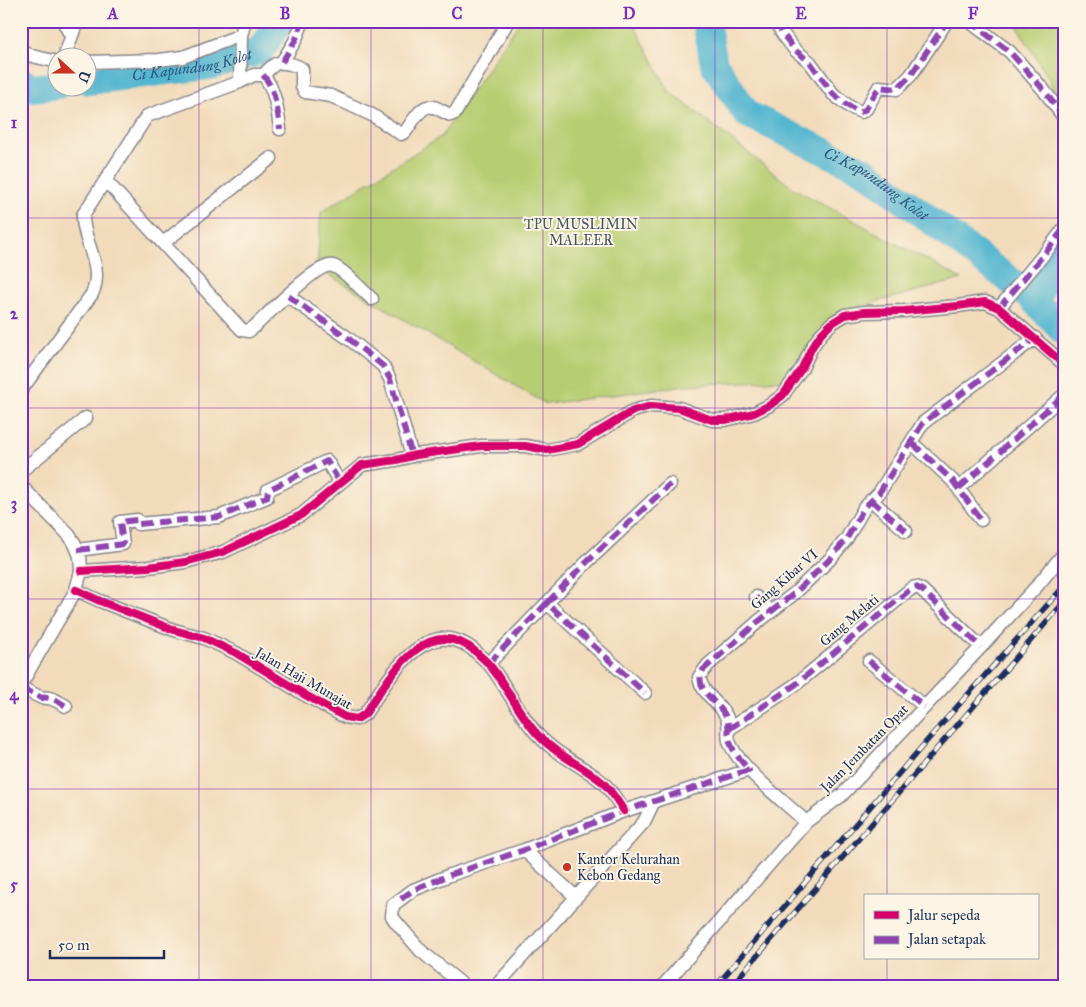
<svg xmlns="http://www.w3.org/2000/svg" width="1086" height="1007" viewBox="0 0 1086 1007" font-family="'IM FELL Great Primer',serif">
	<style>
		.green { fill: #b7cd71; stroke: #697e68 }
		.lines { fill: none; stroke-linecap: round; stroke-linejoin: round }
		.canal { stroke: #52b6d0; stroke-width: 16 }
		.river { stroke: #52b6d0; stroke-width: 28 }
		.minor-casing { stroke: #86858c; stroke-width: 15 }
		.minor { stroke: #fff; stroke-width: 12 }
		.rail-casing { stroke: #1b2f5e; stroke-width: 5.5 }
		.rail { stroke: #fcf5e5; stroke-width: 4; stroke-dasharray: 11; stroke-linecap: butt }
		.quiet { stroke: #8e44ad; stroke-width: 6; stroke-dasharray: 12 6; stroke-linecap: butt }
		.cycleway-casing { stroke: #fcf5e5; stroke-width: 11 }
		.cycleway { stroke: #d6006c; stroke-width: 8 }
		.grid { fill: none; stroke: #7b2cbf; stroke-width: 1; stroke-opacity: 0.55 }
		.poi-dot { fill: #c8321e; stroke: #fcf5e5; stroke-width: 2 }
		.labels { text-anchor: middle; stroke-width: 4; stroke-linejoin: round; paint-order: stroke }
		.park-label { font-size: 14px; fill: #425663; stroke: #fcf5e5 }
		.street-label { font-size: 14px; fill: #1b2f5e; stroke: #fcf5e5 }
		.poi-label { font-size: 14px; fill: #1b2f5e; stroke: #fcf5e5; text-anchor: start }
		.water-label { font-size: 15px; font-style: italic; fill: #2c5880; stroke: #fcf5e5 }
		.neatline { fill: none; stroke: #7b2cbf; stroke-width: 2 }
		.grid-label { font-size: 16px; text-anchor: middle; font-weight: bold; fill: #7b2cbf }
	</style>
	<rect width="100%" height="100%" fill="#fcf5e5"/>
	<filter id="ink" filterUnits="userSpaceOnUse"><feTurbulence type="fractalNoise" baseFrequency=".02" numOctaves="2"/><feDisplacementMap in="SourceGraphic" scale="10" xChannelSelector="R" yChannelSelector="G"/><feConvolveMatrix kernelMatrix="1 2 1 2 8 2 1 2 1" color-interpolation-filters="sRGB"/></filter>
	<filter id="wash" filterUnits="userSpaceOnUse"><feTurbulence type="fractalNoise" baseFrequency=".0096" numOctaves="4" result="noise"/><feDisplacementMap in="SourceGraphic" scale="20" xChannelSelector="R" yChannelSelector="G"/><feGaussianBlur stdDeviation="1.12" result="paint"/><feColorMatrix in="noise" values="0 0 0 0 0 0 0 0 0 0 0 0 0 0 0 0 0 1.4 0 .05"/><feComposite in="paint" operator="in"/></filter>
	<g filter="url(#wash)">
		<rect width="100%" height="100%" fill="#f2dbbb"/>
		<!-- green -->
		<path class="green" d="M521,21H632L669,91L793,188L962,279L854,308L786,380L687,385L546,404L317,268L321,212L442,136L516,27Z
			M1014,21H1065V121L1049,79Z"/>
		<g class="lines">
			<!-- canal -->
			<path class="canal" d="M707,26L716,21"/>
			<!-- river -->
			<g class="river">
				<path id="s1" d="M706,21L714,64L747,114L865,171L1028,294L1065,333"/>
				<path d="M21,81L33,88L58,85"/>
				<path id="s2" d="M88,81L215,65L260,51L280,21"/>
				<path d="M1028,294L1041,288L1065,246"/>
			</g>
		</g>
	</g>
	<g filter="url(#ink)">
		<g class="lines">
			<!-- minor casing -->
			<g class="minor-casing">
				<path id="minor" d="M63,21L71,36
					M776,21L782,33L795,50L810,62L833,94L850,107L861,112L866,109L879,87L897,89L911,75L947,21
					M969,21L1010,52L1043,89L1065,119
					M21,50L32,56L58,62
					M64,58L77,21
					M88,62L159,60L183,57L241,35
					M282,62L295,41L303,21
					M263,75C274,65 275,60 290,64C295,65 298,66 302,69V87L305,92L331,96L372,115L401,134L405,132C411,125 421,103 433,107C439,108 444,113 451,115L455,113L508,21
					M240,82L241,35L245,21
					M106,181L242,330L249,331L254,327C267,315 319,261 333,266C343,269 363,291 372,299
					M163,243L271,158
					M288,296L348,338L383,366L390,379L412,456
					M999,308L1050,247L1065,227
					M21,390L92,294C105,266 82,242 83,215L147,116L240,82L254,75H263C275,88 278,112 280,129
					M912,443L953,481L981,520
					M21,471L86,418
					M21,486L69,535L75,544L80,556L81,571L76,590L21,684
					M959,488L1065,394
					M871,500L906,531
					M78,550L123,544L120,522L137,520L138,524L219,517L267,497L268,490L327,461L340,483
					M81,571L148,567L185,562L223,552L301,515L362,465L396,460L416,455L481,446H525L547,450L578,444L633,411L651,406L679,408L712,420H725L754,413L770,405L783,395L802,368L812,347L821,334L832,323L845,315L864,312L904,311L958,306L985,302L999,308L1065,365
					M76,590L100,601L174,630L204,638L236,653L307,696L345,717L357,719L365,714C389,678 427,610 476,652C481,657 488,662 492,668C508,689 519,714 537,734C556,755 580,764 601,781C611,789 617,801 624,811
					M756,597L771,612
					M547,603L588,561L670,484
					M869,661L925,707
					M489,663L547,603L645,693
					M21,688L42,698C51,696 59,702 66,706
					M729,729L795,685L912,588L916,587L922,590L981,647
					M806,822C785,802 738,767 729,741C727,734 730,726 727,718C720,702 702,695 699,677L708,665L759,621L795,593L831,558L847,538L864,508L879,493L923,423L1035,338
					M524,850L576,897
					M464,986L421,951L396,922L392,916L393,905L413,890L450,875L524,850L624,811L749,770
					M496,986L644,822L654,801
					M663,986L806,822L841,796L981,647L1037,586L1065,552"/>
			</g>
			<!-- minor -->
			<use href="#minor" class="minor"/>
			<!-- rail casing -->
			<g class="rail-casing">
				<path id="rail" d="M716,986L932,735L1065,585
					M731,986L1065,601"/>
			</g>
			<!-- rail -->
			<use href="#rail" class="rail"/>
			<!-- quiet -->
			<path class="quiet" d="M776,21L782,33L795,50L810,62L833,94L850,107L861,112L866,109L879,87L897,89L911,75L947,21
				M969,21L1010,52L1043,89L1065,119
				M282,62L295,41L303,21
				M263,75C275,88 278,112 280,129
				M288,296L348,338L383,366L390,379L412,456
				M999,308L1050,247L1065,227
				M912,443L953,481L981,520
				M959,488L1065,394
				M871,500L906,531
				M78,550L123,544L120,522L137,520L138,524L219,517L267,497L268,490L327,461L340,483
				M756,597L771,612
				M547,603L588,561L670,484
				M869,661L925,707
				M489,663L547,603L645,693
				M21,688L42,698C51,696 59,702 66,706
				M729,729L795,685L912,588L916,587L922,590L981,647
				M401,899L413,890L450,875L524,850L624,811L749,770C741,761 731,750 729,738C728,732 729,725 727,719C720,701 692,691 703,670L759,621L795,593L831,558L847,538L864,508L879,493L923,423L1035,338"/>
			<!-- cycleway casing -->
			<g class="cycleway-casing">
				<path id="cycleway" d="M81,571L148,567L185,562L223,552L301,515L362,465L396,460L416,455L481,446H525L547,450L578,444L633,411L651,406L679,408L712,420H725L754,413L770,405L783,395L802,368L812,347L821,334L832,323L845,315L864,312L904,311L958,306L985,302L999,308L1065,365
					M76,590L100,601L174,630L204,638L236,653L307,696L345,717L357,719L365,714C389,678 427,610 476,652C481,657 488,662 492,668C508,689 519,714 537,734C556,755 580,764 601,781C611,789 617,801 624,811"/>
			</g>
			<!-- cycleway -->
			<use href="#cycleway" class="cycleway"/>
		</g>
	</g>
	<!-- grid -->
	<path class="grid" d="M199,21V986M371,21V986M543,21V986M715,21V986M887,21V896M21,218H1065M21,408H1065M21,599H1065M21,789H1065M887,958V986"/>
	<!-- markers -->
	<circle class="poi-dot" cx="567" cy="867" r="5"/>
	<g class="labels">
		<!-- park labels -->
		<g class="park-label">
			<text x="581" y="229">TPU MUSLIMIN<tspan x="581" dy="16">MALEER</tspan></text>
		</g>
		<!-- street labels -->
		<g class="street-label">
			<text transform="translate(784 579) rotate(-41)" y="5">Gang Kibar VI</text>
			<text transform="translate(849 620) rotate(-40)" y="5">Gang Melati</text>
			<text transform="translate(304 678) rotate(30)" y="5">Jalan Haji Munajat</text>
			<text transform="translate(864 748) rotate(-45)" y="5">Jalan Jembatan Opat</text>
		</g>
		<!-- poi labels -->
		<g class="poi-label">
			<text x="577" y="864">Kantor Kelurahan<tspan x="577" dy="16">Kebon Gedang</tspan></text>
		</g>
		<!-- water labels -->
		<g class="water-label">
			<text dy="5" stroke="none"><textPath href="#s2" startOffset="105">Ci Kapundung Kolot</textPath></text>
			<text dy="5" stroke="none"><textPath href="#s1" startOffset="251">Ci Kapundung Kolot</textPath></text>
		</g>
	</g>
	<!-- margin -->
	<rect width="1086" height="1007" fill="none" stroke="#fcf5e5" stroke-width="55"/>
	<!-- legend -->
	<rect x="864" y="894" width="175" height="65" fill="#fcf5e5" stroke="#a2a6af"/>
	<rect x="874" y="911" width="25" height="8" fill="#d6006c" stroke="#a2a6af"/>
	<text x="908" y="920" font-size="15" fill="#1b2f5e">Jalur sepeda</text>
	<rect x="874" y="936" width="25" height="8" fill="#8e44ad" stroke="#a2a6af"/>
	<text x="908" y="944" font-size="15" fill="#1b2f5e">Jalan setapak</text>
	<!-- north arrow -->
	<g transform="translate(72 72) rotate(111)"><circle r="24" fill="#fcf5e5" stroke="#a2a6af"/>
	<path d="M0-4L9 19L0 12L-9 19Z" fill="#c8321e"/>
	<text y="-8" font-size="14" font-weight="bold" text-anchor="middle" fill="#1b2f5e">U</text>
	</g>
	<!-- scale -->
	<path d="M50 950v8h114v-8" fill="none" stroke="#1b2f5e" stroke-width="2.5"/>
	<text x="58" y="950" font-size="15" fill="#1b2f5e" stroke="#fcf5e5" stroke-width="4" paint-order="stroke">50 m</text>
	<rect x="28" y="28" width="1030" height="952" class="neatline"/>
	<g class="grid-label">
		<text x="113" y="19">A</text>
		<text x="285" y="19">B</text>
		<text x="457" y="19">C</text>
		<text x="629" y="19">D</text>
		<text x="801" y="19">E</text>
		<text x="973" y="19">F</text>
		<text x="14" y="128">1</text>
		<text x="14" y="319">2</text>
		<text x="14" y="509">3</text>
		<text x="14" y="700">4</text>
		<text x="14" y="890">5</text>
	</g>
</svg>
